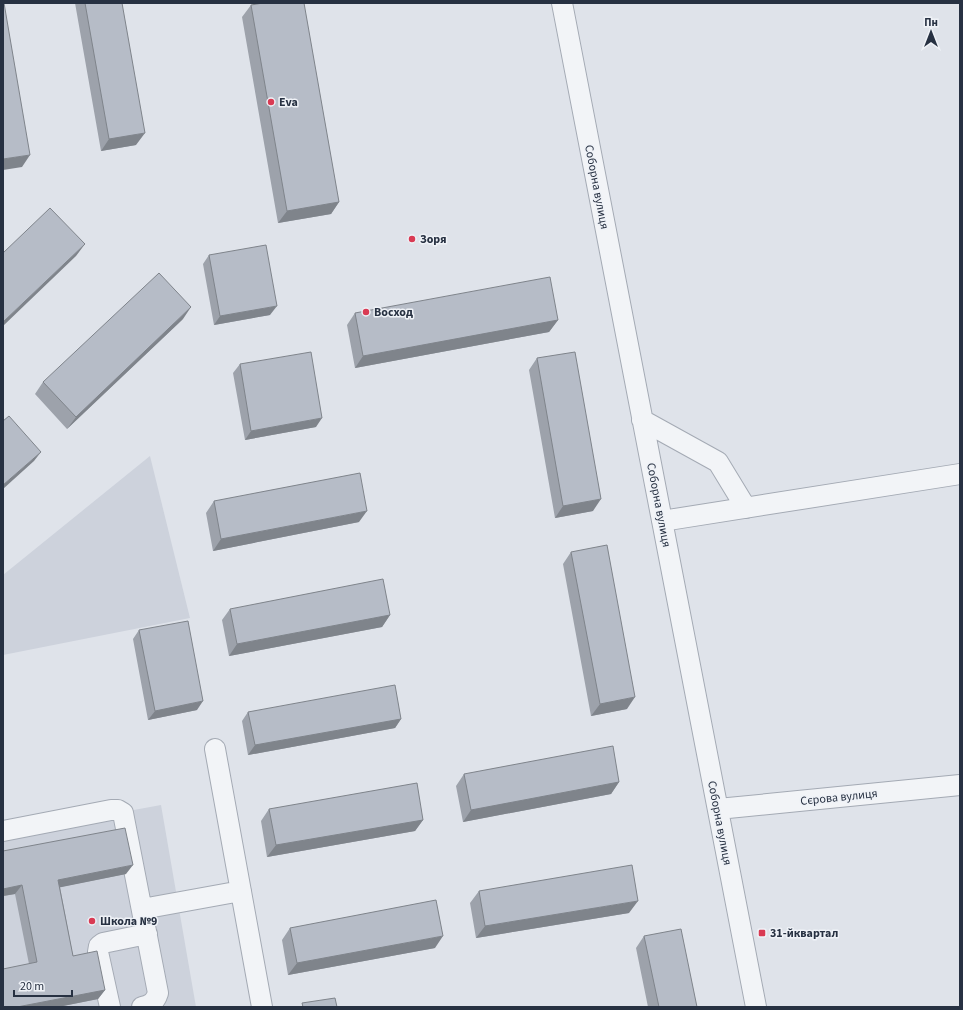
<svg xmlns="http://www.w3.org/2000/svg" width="963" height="1010" viewBox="0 0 963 1010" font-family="'Source Sans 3',sans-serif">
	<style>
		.built { fill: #cdd2dc }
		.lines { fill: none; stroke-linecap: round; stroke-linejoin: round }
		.minor-casing { stroke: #a4aab4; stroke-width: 22 }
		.minor { stroke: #f2f4f7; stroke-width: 20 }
		.wall { fill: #9da2ab }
		.shaded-wall { fill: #7f848b }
		.building { fill: #b6bcc7; stroke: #7f848b }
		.poi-dot { fill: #d93a53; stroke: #eff2f7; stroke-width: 1.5 }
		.labels { text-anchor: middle; stroke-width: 3; stroke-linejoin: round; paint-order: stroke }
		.poi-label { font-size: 12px; font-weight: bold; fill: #273142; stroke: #eff2f7; text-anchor: start }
		.street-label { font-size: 12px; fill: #273142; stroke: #eff2f7 }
	</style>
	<rect width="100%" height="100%" fill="#dfe3ea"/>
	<!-- built -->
	<path class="built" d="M150,456L190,618L3,655V575Z
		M161,805L196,1007H3V834Z"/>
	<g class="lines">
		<!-- minor casing -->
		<g class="minor-casing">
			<path id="minor" d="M562,3L756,1007
				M642,420L718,462L746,508
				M662,521L960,474
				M215,749L262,1007
				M718,809L960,785
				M3,831L111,810H118L123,813L158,993C155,1002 151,1005 142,1007
				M142,909L241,891
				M110,1007L98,952L99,946L103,943L147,934"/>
		</g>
		<!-- minor -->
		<use href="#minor" class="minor"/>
	</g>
	<!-- wall -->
	<path class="wall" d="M75,3H122L136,145L101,151Z
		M251,5L339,202L331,214L278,223L242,17Z
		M209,255L270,315L214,325L203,264Z
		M355,313L558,320L549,332L355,368L347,325Z
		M183,319L67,429L35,394L43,382Z
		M537,358L593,511L555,518L529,370Z
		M240,364L316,427L245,440L233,373Z
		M214,501L359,522L213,551L206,513Z
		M571,552L627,709L591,716L563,564Z
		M230,609L390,615L382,627L229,656L222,620Z
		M139,630L197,710L148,720L133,639Z
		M248,712L401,719L395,728L248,755L242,721Z
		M464,774L619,782L611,794L463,822L456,786Z
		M269,809L423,820L415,831L267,857L261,821Z
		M3,851L126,874L60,887L73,956L105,990L98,999L58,1007H3L29,964L15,894L3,896Z
		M479,891L629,913L476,938L470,903Z
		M290,928L435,948L288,975L282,940Z
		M644,936L697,1007H648L636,948Z"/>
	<!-- shaded-wall -->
	<path class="shaded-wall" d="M145,133L136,145L101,151L109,139Z
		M30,155L22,167L3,170V159Z
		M339,202L331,214L278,223L287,211Z
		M85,244L76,256L3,326V322Z
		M277,306L270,315L214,325L220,316Z
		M191,307L183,319L67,429L76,417Z
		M558,320L549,332L355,368L363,356Z
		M322,418L316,427L245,440L251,431Z
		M41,452L34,461L3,489V485Z
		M601,499L593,511L555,518L563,506Z
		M367,511L359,522L213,551L221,539Z
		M390,615L382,627L229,656L237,644Z
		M635,697L627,709L591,716L600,704Z
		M203,701L197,710L148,720L155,711Z
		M401,719L395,728L248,755L255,745Z
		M619,782L611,794L463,822L471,810Z
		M423,820L415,831L267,857L276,845Z
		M133,865L126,874L52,889L58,880Z
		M22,885L15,894L3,896V889Z
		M638,901L629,913L476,938L485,926Z
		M443,936L435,948L288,975L297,963Z
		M105,990L98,999L58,1007H17Z"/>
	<!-- building -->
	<path class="building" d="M3,3H4L30,155L3,159Z
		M85,3H122L145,133L109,139Z
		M263,3H304L339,202L287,211L251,5Z
		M50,208L85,244L3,322V253Z
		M266,245L277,306L220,316L209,255Z
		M159,273L191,307L76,417L43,382Z
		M550,277L558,320L363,356L355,313Z
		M311,352L322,418L251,431L240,364Z
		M575,352L601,499L563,506L537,358Z
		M9,416L41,452L3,485V421Z
		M360,473L367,511L221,539L214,501Z
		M607,545L635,697L600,704L571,552Z
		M383,579L390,615L237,644L230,609Z
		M188,621L203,701L155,711L139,630Z
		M395,685L401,719L255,745L248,712Z
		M613,746L619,782L471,810L464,774Z
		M417,783L423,820L276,845L269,809Z
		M125,828L133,865L58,880L73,956L97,951L105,990L17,1007H3V969L37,962L22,885L3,889V851Z
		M632,865L638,901L485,926L479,891Z
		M436,900L443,936L297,963L290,928Z
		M681,929L697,1007H659L644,936Z
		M335,998L337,1007H303L302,1003Z"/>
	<!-- markers -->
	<g class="poi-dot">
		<circle cx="271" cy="102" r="4"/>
		<circle cx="412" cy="239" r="4"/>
		<circle cx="366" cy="312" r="4"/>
		<circle cx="92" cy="921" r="4"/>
		<rect x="758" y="929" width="8" height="8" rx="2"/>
	</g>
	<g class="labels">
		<!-- poi labels -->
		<g class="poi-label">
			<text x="279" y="106">Eva</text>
			<text x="420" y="243">Зоря</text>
			<text x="374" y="316">Восход</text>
			<text x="100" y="925">Школа №9</text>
			<text x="770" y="937">31-йквартал</text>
		</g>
		<!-- street labels -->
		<g class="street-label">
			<text transform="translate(597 187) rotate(79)" y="4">Соборна вулиця</text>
			<text transform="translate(659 505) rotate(79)" y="4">Соборна вулиця</text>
			<text transform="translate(839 797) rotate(-6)" y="4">Сєрова вулиця</text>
			<text transform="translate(720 823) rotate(79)" y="4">Соборна вулиця</text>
		</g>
	</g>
	<!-- border -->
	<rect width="963" height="1010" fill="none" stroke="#273142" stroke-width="8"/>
	<!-- north arrow -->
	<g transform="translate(931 32)" stroke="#eff2f7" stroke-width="3" paint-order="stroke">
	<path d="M0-3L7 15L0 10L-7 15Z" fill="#273142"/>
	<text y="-6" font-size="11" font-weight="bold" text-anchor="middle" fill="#273142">Пн</text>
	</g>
	<!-- scale -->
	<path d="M14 990v6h58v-6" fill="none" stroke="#273142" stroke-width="2"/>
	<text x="20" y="990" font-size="12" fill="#273142" stroke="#eff2f7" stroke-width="3" paint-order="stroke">20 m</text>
</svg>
